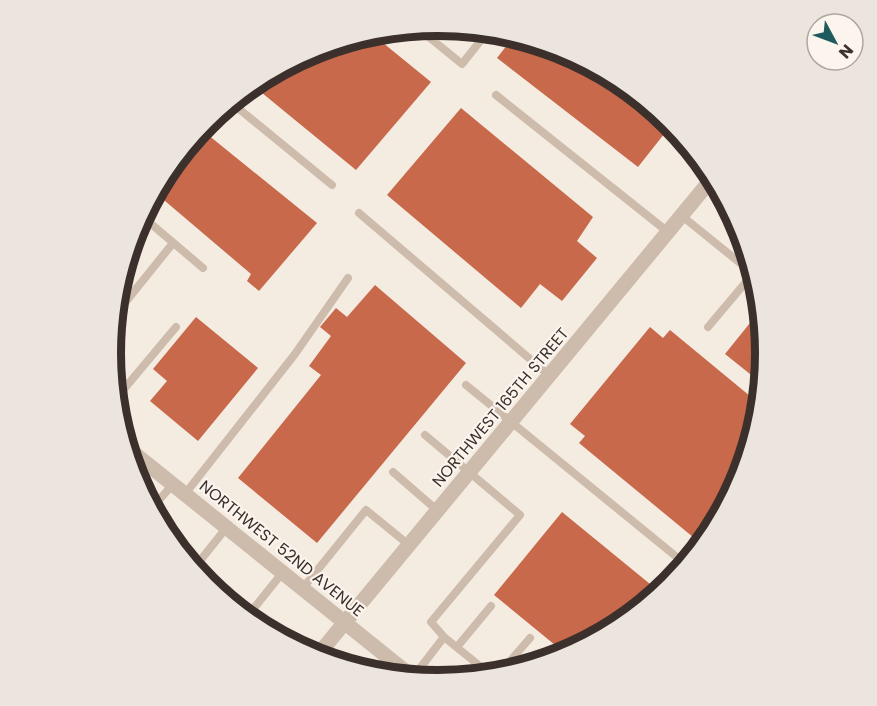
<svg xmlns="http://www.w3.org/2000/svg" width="877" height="706" viewBox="0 0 877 706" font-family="Poppins,sans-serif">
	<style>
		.building { fill: #c8694b }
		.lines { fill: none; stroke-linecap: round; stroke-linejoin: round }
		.service { stroke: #cdbbac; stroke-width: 8 }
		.tertiary { stroke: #cdbbac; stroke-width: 15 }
		.labels { text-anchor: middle; stroke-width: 4.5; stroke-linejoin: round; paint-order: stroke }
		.street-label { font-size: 16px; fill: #3b302b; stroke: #fbf5ee }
		.rim { fill: none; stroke: #3b302b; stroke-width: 8 }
	</style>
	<rect width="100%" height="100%" fill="#f4ebe1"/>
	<!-- building -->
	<path class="building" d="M377,38L431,82L356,170L256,88L313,50Z
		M511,40L564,51L672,124L638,167L497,58Z
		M461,108L593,217L577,241L597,258L562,301L540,284L521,308L387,195Z
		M202,130L317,223L259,291L247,281L251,274L158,195Z
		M375,285L466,363L317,543L238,478L321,375L309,366L331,336L320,327L336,308L347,317Z
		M758,313L766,353L760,382L725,354Z
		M196,317L258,368L198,441L150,401L167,381L153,369Z
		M650,327L663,338L670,330L756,401L741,479L699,542L579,443L585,436L570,424Z
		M562,512L650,584L627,613L566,654L494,595Z"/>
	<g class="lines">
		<!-- service -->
		<path class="service" d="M419,29L462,64L485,35
			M496,95L668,232
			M233,104L332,185
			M359,213L550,376
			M682,216L750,271
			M143,217L203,268
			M120,309L173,243
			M708,327L751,276
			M466,385L684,563
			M119,395L176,327
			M425,435L520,515L431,622L444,637
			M393,472L438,511
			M185,494L295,354L348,278
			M154,506L173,484
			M195,567L227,527
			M303,588L366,510L409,545
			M250,613L283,572
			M457,647L491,606
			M505,667L530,638
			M414,676L444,637L486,671"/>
		<!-- tertiary -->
		<path class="tertiary" d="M130,450L410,675
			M317,656L710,181"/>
	</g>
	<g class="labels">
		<!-- street labels -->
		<g class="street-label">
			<text transform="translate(500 407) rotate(-50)" y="6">NORTHWEST 165TH STREET</text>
			<text transform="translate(282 548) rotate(39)" y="6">NORTHWEST 52ND AVENUE</text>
		</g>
	</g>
	<!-- crop -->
	<path d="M0 0H877V706H0ZM121 353a317 317 0 1 1 634 0a317 317 0 1 1-634 0Z" fill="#ece5de" fill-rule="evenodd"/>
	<path class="rim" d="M121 353a317 317 0 1 1 634 0a317 317 0 1 1-634 0Z"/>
	<!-- north arrow -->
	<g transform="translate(835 42) rotate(131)"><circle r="28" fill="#fbf5ee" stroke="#aea6a0" stroke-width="1.5"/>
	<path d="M0-4.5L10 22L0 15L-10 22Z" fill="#1f5a5e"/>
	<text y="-9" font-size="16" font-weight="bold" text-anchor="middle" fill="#3b302b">N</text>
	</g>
</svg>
